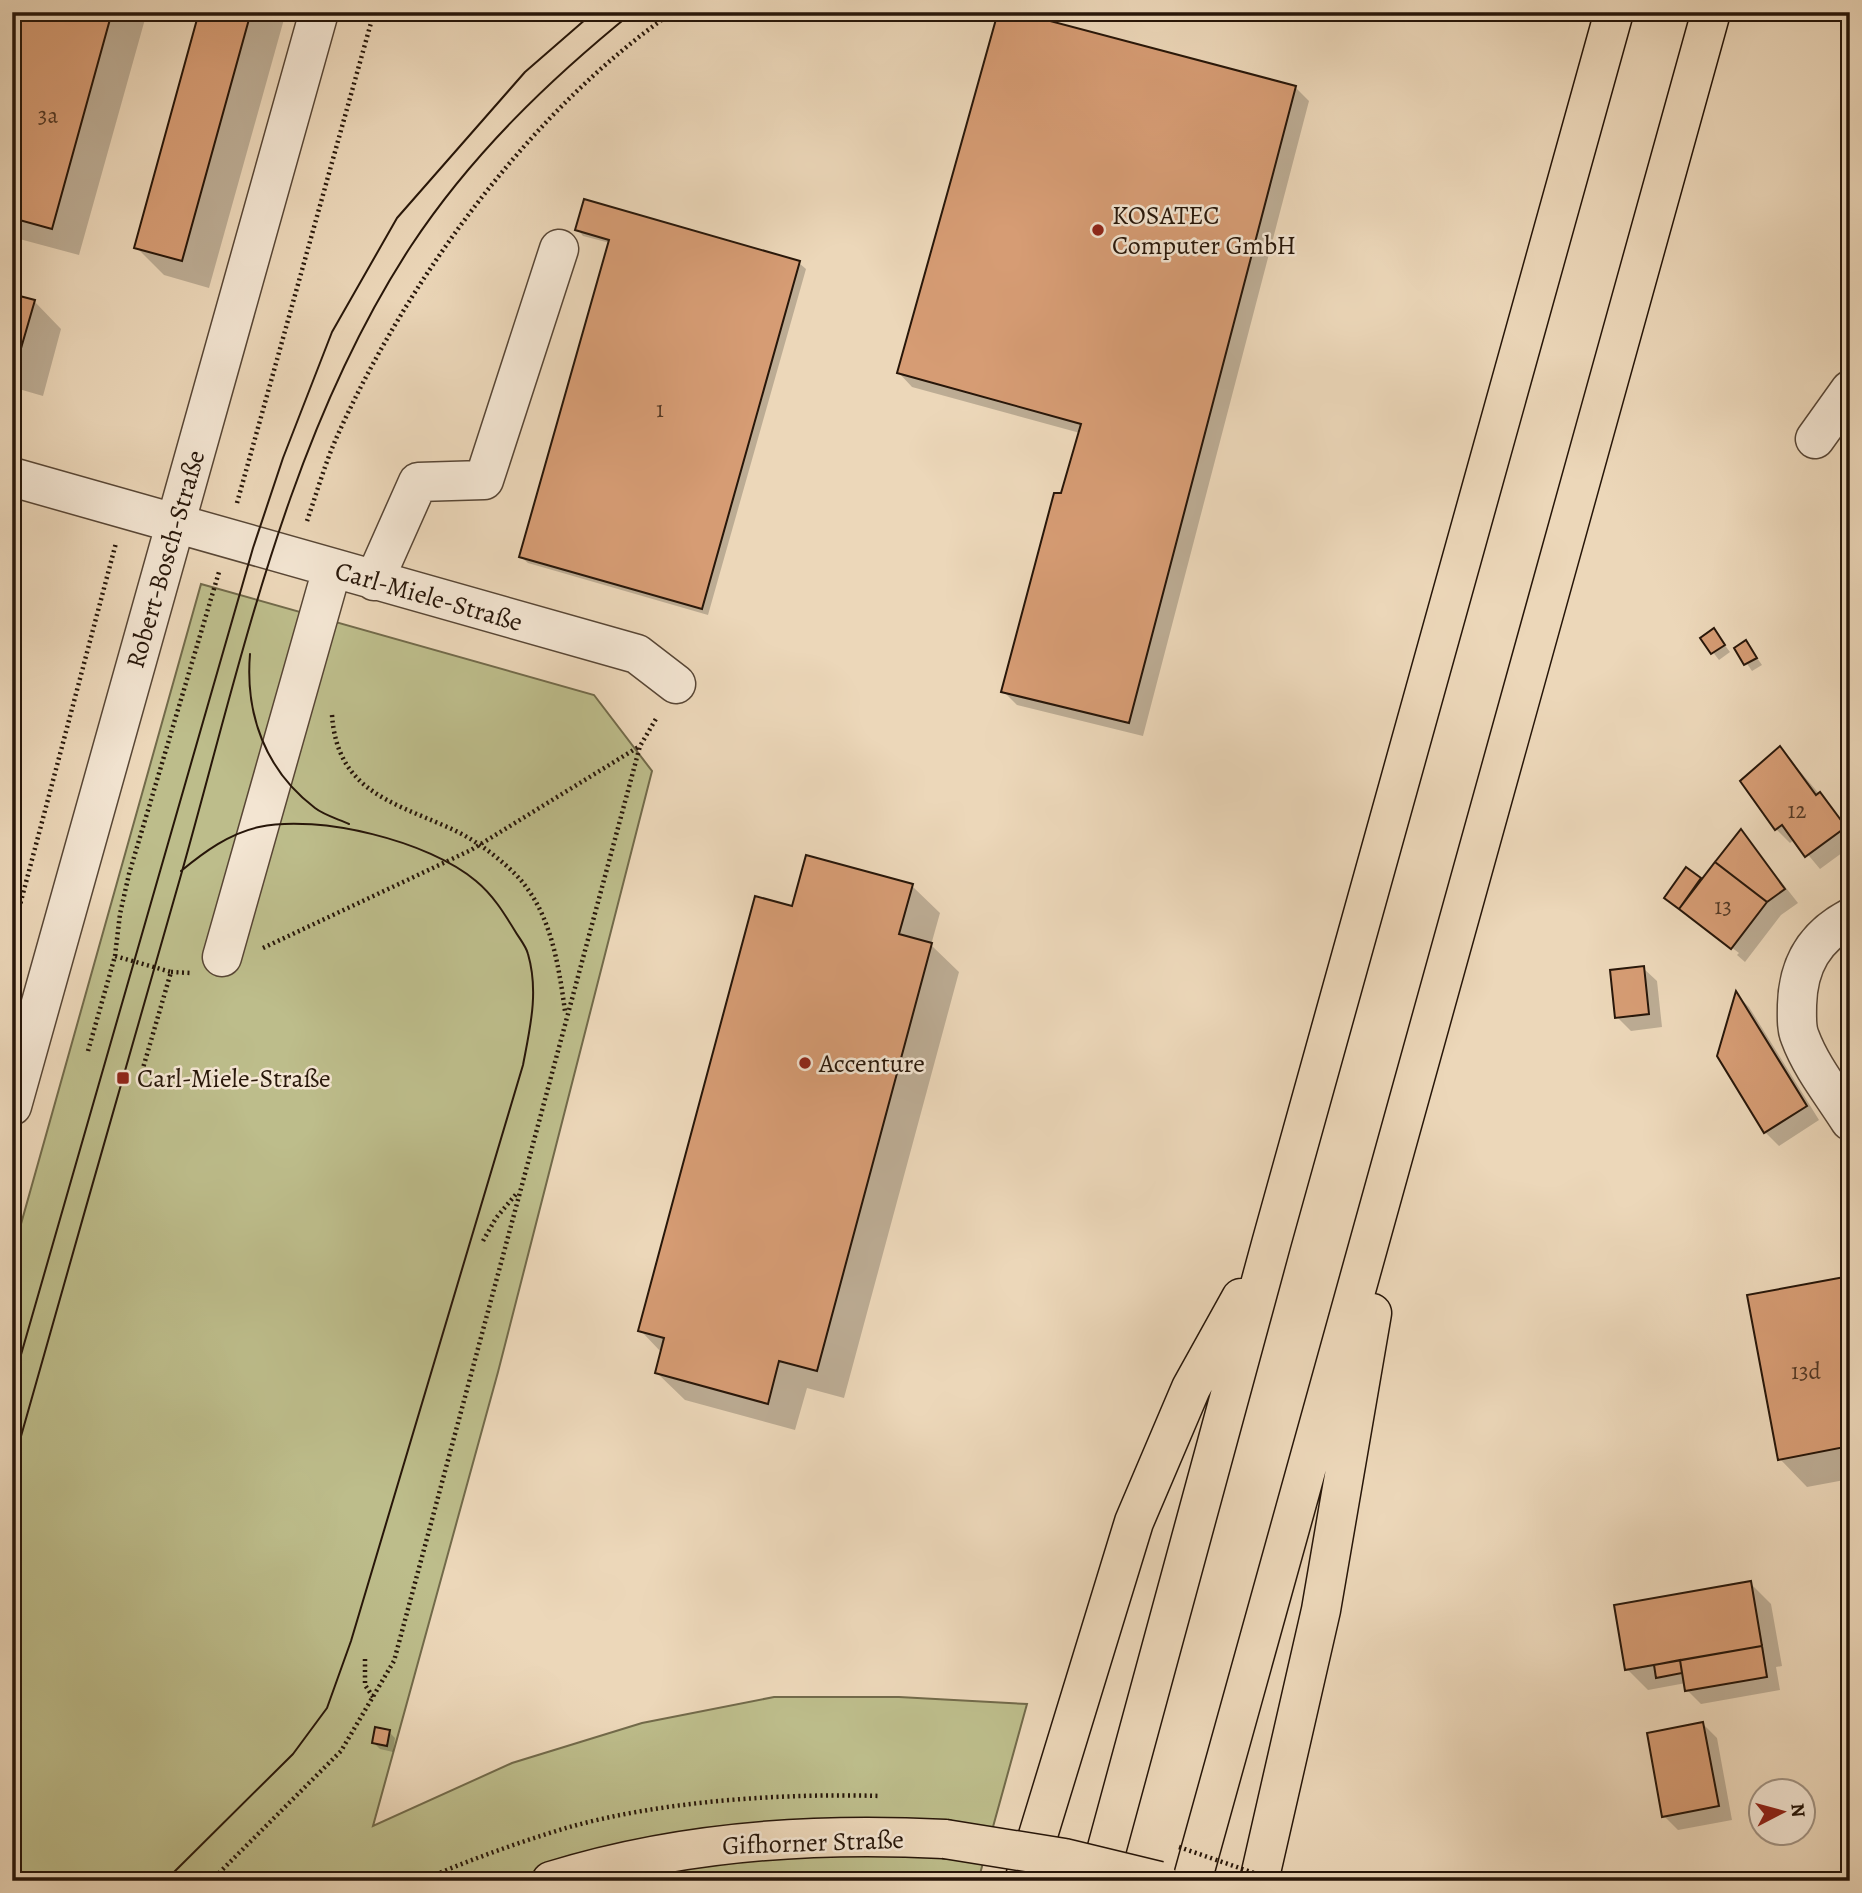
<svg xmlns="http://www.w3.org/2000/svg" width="1862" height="1893" viewBox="0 0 1862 1893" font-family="Alegreya,serif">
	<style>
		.green { fill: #bdbd8b; stroke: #726a4a; stroke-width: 2 }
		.shadow { fill: #0003 }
		.building { fill: #d69c74; stroke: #271609; stroke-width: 2 }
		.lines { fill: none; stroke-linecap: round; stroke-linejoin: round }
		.minor-casing { stroke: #584635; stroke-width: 41 }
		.major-casing { stroke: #271609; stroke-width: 41 }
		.highway-casing { stroke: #271609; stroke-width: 41 }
		.path { stroke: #271609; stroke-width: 4.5; stroke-dasharray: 2 3.5; stroke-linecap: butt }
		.minor { stroke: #f3e5d2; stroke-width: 38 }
		.major { stroke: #ecd7b9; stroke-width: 38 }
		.highway { stroke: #ecd7b9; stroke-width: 38 }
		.tram { stroke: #271609; stroke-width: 2 }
		.major-bridge-casing { stroke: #271609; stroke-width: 41; stroke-linecap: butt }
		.path-bridge { stroke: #271609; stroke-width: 4.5; stroke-dasharray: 2 3.5; stroke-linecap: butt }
		.major-bridge { stroke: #ecd7b9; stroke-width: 38 }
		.poi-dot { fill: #8f2418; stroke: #f3e5d2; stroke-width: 2.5 }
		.labels { text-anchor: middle; stroke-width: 5; stroke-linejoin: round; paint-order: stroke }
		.number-label { font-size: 23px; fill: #533824 }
		.poi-label { font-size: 26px; fill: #271609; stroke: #f3e5d2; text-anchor: start }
		.street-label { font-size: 26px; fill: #271609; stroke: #f3e5d2 }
	</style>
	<rect width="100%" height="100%" fill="#ecd7b9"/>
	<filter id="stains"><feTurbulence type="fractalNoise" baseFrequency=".00286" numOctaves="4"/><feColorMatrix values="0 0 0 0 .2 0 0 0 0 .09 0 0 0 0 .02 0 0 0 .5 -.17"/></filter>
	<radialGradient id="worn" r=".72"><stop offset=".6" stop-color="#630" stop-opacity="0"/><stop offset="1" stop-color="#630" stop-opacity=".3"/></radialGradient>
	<!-- green -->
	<path class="green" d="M201,584L594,695L652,771L498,1372L373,1826L512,1763L642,1723L774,1697H899L1027,1704L978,1881H12V1256Z"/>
	<!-- shadow -->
	<path class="shadow" d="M12,12H147L79,255L12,237Z
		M201,12H286L209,288L164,275L136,247Z
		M1295,87L1309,101L1143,736L1017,705L1003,691L1080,433L912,387L899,373Z
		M577,229L799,263L806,269L708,615L528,563L521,557L610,243L583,236Z
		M12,296L34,301L61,329L43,396L12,387Z
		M1714,631L1730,652L1719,660L1702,638Z
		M1746,642L1762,665L1752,671L1736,648Z
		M1780,748L1850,830V847L1820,869L1795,839L1790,843L1776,829Z
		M1741,831L1798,903L1781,915L1745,962L1737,955L1739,953L1666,898L1700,879L1702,882Z
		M912,886L940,913L931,945L959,972L844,1398L807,1388L795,1430L685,1400L657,1373L662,1353L640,1330L794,908Z
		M1643,968L1657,981L1662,1027L1631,1031L1617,1017Z
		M1737,995L1749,1007L1819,1120L1779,1146L1765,1132Z
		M1850,1278V1479L1807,1487L1780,1459Z
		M1750,1583L1771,1604L1782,1666L1776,1667L1780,1690L1701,1704L1687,1690L1686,1683L1648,1690L1627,1669Z
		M1703,1724L1717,1738L1732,1820L1678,1830L1664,1816Z
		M389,1732L395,1738L393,1752L380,1749L374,1743Z"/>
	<!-- building -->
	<path class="building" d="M12,12H112L52,229L12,218Z
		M199,12H251L182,261L134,248Z
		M998,12H1016L1296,86L1129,723L1001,692L1054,493H1061L1081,424L897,373Z
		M584,199L800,261L702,609L519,557L609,240L575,230Z
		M12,294L35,300L15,369L12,368Z
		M1714,628L1725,645L1711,654L1700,638Z
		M1746,640L1757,658L1744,665L1734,648Z
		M1780,746L1816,795L1820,792L1846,827L1805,857L1782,825L1775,830L1740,781Z
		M1741,829L1785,889L1767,902L1715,862Z
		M806,855L913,884L899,934L932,943L817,1371L779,1361L768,1404L655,1373L664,1338L638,1331L755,896L792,906Z
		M1715,862L1767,902L1731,949L1679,909Z
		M1686,867L1701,878L1679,909L1664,898Z
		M1644,966L1649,1014L1615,1018L1610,970Z
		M1736,991L1807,1106L1764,1133L1717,1056Z
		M1850,1276V1446L1778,1460L1747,1295Z
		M1751,1581L1762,1646L1625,1670L1614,1605Z
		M1762,1646L1767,1677L1685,1691L1680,1660Z
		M1680,1660L1682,1673L1656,1678L1654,1665Z
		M1850,1703V1747L1842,1705Z
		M1703,1722L1719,1806L1662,1817L1647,1733Z
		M375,1727L390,1730L387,1746L372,1743Z"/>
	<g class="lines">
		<!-- minor casing -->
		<g class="minor-casing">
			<path id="minor" d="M1815,439L1850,390
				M12,477L637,654L676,684
				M374,581L418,482L484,480L559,249
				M1850,918C1814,937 1798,965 1797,1005C1797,1015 1796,1028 1800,1037C1811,1067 1833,1094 1850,1121
				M222,957L332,569
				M12,1106L319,12"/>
		</g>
		<!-- major casing -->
		<g class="major-casing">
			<path id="major" d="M551,1881C679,1841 812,1832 945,1839"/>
		</g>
		<!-- highway casing -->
		<g class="highway-casing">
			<path id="highway" d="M1024,1881L1134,1522L1191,1388L1241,1298
				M1098,1881L1271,1244L1614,12
				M1192,1881L1711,12
				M1259,1881L1321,1610L1372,1313"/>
		</g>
		<!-- path -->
		<path class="path" d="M237,503L374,12
			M307,521C316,495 324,467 335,441C405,283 530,110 673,12
			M332,715C337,788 388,801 445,826C469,836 492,852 511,870C550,906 558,961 565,1011
			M12,935L116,543
			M263,948L471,850L640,746
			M115,956L120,914L129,874L219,572
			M171,972L191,973
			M88,1051L115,956L171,972L143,1068
			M483,1241L496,1218L517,1193
			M365,1659V1685L373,1697
			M211,1881L341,1751L394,1661L640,746L657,717
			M420,1881C467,1861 516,1843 566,1828C660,1801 782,1793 880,1796"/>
		<!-- minor -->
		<use href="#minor" class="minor"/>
		<!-- major -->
		<use href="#major" class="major"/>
		<!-- highway -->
		<use href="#highway" class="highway"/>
		<!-- tram -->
		<path class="tram" d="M250,654C245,714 265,770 315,808C324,815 338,819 349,824
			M12,1386L253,548L283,458L332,332L397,218L525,72L594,12
			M12,1468C68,1270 124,1073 181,875C241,663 288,434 411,246C471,155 549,80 633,12
			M165,1881L293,1754L327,1708L351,1641L523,1065C530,1028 539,992 528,954C526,946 519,938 515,931C504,913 493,895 476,881C429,841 319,814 259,827C230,833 204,852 181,871"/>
		<!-- major-bridge casing -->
		<g class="major-bridge-casing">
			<path id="major-bridge" d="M945,1839L1064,1858L1159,1881"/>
		</g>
		<!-- path-bridge -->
		<path class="path-bridge" d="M1179,1847L1277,1881"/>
		<!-- major-bridge -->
		<use href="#major-bridge" class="major-bridge"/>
	</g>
	<!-- markers -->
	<g class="poi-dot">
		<circle cx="1098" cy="230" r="7"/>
		<circle cx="805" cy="1063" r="7"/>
		<rect x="116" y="1071" width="14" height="14" rx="3.5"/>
	</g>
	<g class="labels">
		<!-- number labels -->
		<g class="number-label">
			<text x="48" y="123">3a</text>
			<text x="660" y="417">1</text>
			<text x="1797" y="818">12</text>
			<text x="1723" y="914">13</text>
			<text x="1806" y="1379">13d</text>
		</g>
		<!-- poi labels -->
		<g class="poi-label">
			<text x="1112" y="224">KOSATEC<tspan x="1112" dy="30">Computer GmbH</tspan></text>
			<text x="819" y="1072">Accenture</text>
			<text x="137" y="1087">Carl-Miele-Straße</text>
		</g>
		<!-- street labels -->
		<g class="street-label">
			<text transform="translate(165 559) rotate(-74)" y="9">Robert-Bosch-Straße</text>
			<text transform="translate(429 596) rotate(16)" y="9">Carl-Miele-Straße</text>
			<text transform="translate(813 1842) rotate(-2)" y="9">Gifhorner Straße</text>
		</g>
	</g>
	<!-- margin -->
	<rect width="1862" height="1893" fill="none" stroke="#ecd7b9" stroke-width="42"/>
	<rect x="14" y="14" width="1834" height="1865" fill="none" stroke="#271609" stroke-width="3.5"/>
	<rect x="21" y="21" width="1820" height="1851" fill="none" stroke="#271609" stroke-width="2"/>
	<!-- north arrow -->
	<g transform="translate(1782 1812) rotate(84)"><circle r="33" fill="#f3e5d2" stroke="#a19282" stroke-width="2"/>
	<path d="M0-5L12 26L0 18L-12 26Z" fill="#8f2418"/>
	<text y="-10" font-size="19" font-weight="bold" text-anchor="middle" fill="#271609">N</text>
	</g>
	<rect width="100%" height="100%" filter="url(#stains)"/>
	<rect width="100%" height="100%" fill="url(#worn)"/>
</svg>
